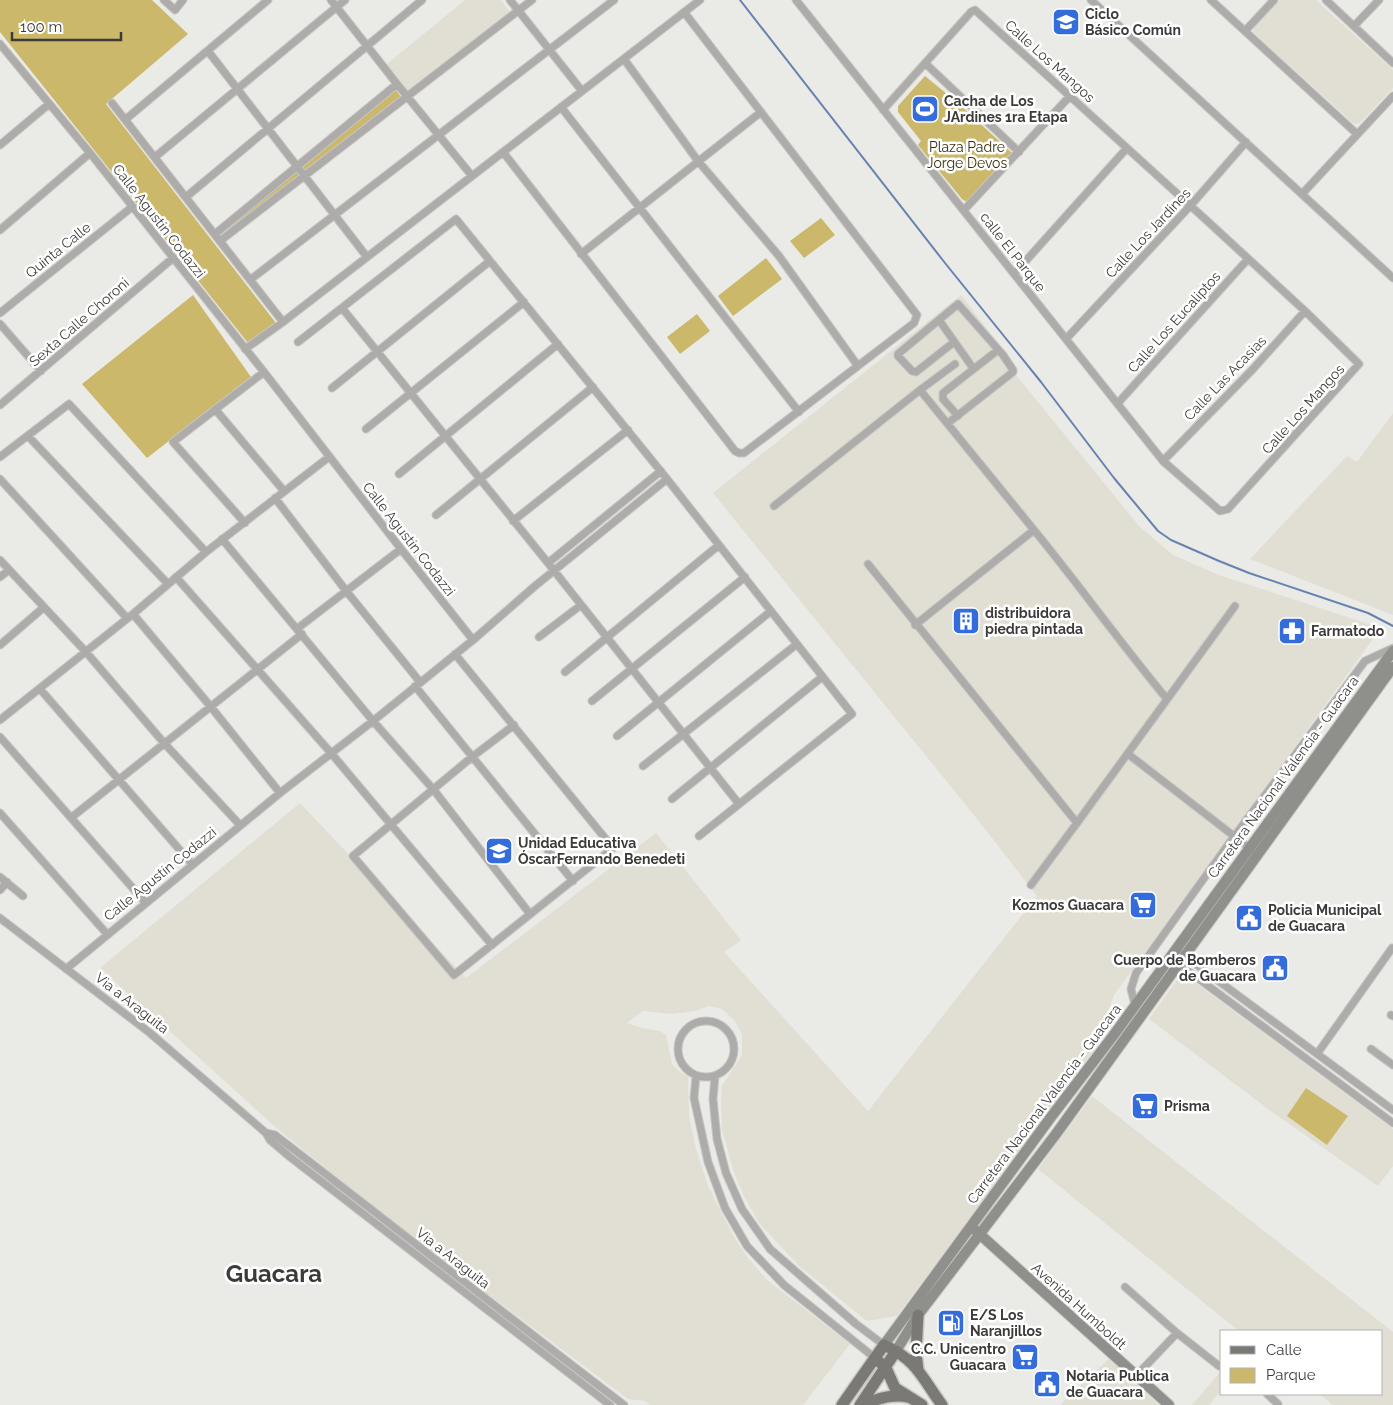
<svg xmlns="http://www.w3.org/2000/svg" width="1393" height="1405" viewBox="0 0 1393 1405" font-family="Raleway,sans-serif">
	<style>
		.built { fill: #e1dfd4 }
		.green { fill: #cbb86a }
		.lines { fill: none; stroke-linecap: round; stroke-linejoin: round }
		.stream { stroke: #6882b0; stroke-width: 2 }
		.street-casing { stroke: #c7c7c4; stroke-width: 9 }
		.secondary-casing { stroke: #c7c7c4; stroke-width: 12 }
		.primary-casing { stroke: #c7c7c4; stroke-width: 14 }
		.street { stroke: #adacab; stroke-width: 7 }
		.secondary { stroke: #8f8f8c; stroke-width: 10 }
		.primary { stroke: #7a7976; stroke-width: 11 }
		.labels { text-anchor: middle; stroke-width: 5; stroke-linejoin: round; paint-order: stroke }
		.poi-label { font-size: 14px; font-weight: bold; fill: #3c3b3a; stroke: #fff; text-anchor: start }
		.street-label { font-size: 14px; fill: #3c3b3a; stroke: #fff }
		.park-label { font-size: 14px; fill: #382f09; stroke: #fff }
		.town-label { font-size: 24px; font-weight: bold; fill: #3c3b3a; stroke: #fff }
	</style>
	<rect width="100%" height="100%" fill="#eaeae6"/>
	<!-- built -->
	<path class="built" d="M465,0H501L510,12L408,91L387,64Z
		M1280,0H1316L1393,70V88L1361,122L1357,124L1353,123L1253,32L1254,27Z
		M961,295L1016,367V375L1139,526L1173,555L1219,575L1381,628L1114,995L1093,1051L897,1316L867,1321L798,1265L759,1223L744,1196L734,1173L722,1129L721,1102L722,1086L742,1055V1035L735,1021L722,1009L709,1006L695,1011L672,1014L643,1011L627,1023L642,1028L660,1031L666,1035L672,1064L680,1072L688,1076L689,1116L696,1149L708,1186L734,1237L748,1258L767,1280L850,1344L803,1405H650L645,1401L628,1399L384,1216L273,1125L100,968L300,803L466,978L656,833L741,940L724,952L868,1111L1037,896L982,825L713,493Z
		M1393,413V615L1250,559L1347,456L1357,462Z
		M1182,973L1393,1129V1166L1378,1186L1272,1112L1149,1019Z
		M1092,1096L1393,1332V1405H1333L1319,1394H1382V1331H1239L1038,1169Z
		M1109,1359L1159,1405H1060Z
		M1222,1370V1389L1209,1405H1192Z"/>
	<!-- green -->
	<path class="green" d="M0,0H152L188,34L106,104L276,323L248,343L0,32Z
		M925,76L958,103L1012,153L970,201L967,202L962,199L918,145L921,141L898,112V106Z
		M396,90L401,97L306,171L302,166Z
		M296,171L299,176L221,236L220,234Z
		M821,218L835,235L804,258L790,241Z
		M766,258L782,279L733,316L718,296Z
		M193,295L251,377L147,458L82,384Z
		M697,314L710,331L680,354L667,337Z
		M1306,1088L1348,1116L1327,1145L1287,1116Z"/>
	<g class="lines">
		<!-- stream -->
		<path class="stream" d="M740,0L945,263L1041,382L1114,478L1158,531L1171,540L1219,561L1249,573L1368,613L1393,626"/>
		<!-- street casing -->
		<g class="street-casing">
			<path id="street" d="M164,0L175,10L183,0
				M331,0L397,84L472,176
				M510,0L582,91
				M796,0L1163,461L1220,511L1228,509L1359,364L1305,311L1204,218L975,10L971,12L883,110
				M1091,0L1393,278
				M1211,0L1357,134
				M1326,0L1393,63
				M1354,26L1379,0
				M1245,31L1274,0
				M0,44L90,153L264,372L401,549L473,640L373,721L280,793L66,969
				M208,51L367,257
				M624,59L698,161L779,256L858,366
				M925,63L1019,152
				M112,103L283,322
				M561,107L799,412
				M126,119L268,0
				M0,145L49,104
				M503,152L735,451L739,453H744L914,323L917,315L684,12
				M155,157L345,0
				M1302,194L1393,96
				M186,197L422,0
				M964,210L1070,96
				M0,230L90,153
				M215,234L397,84
				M220,241L532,0
				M581,254L761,112
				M1014,274L1127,148
				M250,280L614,0
				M342,308L548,563L739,804
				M0,313L132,207
				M939,320L973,368
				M0,324L41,371
				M1066,339L1191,205L1246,142
				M298,342L456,219L667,479L852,714L699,836
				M245,349L283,322L700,0
				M332,388L490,261
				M920,390L955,364
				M1118,403L1248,259
				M0,405L173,258
				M215,409L284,491
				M958,416L943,399V393L998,350
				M948,423L1013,372V370L1003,355L958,304L898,354V356L912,371L916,372L954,342
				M366,429L524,302
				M28,436L168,584
				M0,457L69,404L206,552
				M1163,461L1253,369L1305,311
				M399,474L558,344
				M0,479L127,618
				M275,498L347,592L420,682
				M774,506L920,390L1034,530
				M436,515L593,387
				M513,521L628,430
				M245,523L173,442L264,372
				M222,539L373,721L433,789L530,914
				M0,560L86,652L164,743L240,825
				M548,563L661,471
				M868,564L1077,823L1235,606
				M0,577L9,570
				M176,577L331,753L492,945
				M133,614L211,707L280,793
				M915,625L1034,530C1080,586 1121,644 1167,699
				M298,628L401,549
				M539,637L581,605
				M473,640L535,586L667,479
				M0,645L43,608
				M455,654L613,848L454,975L353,856L472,757L514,725
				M565,672L719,545
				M415,686L573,881
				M40,689L192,864
				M592,701L745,577
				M0,720L133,614L206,552L329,457
				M617,736L771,611
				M0,737L145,902
				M1128,754L1252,850
				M643,766L797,644
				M672,799L822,677
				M0,813L107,934
				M72,817L302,634
				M0,877L23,896
				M1031,885L1077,823
				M0,890L7,882
				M0,918L150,1033L266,1133L270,1140L290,1157L610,1405
				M1182,954L1393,1110
				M1176,962L1393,1123
				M1135,1005L1131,989L1136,973L1230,842L1365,661L1393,648
				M1391,1015L1393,1016
				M678 1049a28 28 0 1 1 56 0a28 28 0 1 1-56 0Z
				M1371,1049L1393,1065
				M1317,1054L1392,948
				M696,1076L694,1098L708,1162L725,1208L747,1246L784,1285L875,1358
				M715,1076L713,1099L717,1139L726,1173L742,1209L770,1249L856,1324L884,1345
				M266,1133L275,1135C392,1225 507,1316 624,1405
				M1125,1287L1177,1333L1219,1366
				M1136,1376L1177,1333
				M1267,1394L1278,1404"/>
		</g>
		<!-- secondary casing -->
		<g class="secondary-casing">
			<path id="secondary" d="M975,1230L1169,1405
				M884,1345L1051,1117L1113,1036L1393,651
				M896,1351L918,1315L1056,1134L1393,667"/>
		</g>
		<!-- primary casing -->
		<g class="primary-casing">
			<path id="primary" d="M875,1358L886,1368L895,1388L922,1405
				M918,1370L916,1353L918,1315
				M842,1405L884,1345C917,1360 922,1378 942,1405
				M860,1405L896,1351
				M863,1405C878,1398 892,1394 908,1397"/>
		</g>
		<!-- street -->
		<use href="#street" class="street"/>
		<!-- secondary -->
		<use href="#secondary" class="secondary"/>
		<!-- primary -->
		<use href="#primary" class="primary"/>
	</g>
	<!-- icons -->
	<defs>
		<g id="school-square" transform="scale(1.4375)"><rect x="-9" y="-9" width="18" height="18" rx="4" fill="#346ddb" stroke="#fff"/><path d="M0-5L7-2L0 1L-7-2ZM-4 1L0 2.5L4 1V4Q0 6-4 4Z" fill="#fff"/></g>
		<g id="stadium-square" transform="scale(1.4375)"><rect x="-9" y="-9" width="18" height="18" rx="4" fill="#346ddb" stroke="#fff"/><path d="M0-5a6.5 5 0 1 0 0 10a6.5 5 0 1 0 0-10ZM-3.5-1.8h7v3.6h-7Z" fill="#fff"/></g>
		<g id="building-square" transform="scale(1.4375)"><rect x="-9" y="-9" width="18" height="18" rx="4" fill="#346ddb" stroke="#fff"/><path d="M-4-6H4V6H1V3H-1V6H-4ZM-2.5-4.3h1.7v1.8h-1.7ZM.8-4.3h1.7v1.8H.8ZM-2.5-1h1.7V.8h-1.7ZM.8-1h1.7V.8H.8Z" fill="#fff"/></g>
		<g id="pharmacy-square" transform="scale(1.4375)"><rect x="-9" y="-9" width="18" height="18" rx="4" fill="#346ddb" stroke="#fff"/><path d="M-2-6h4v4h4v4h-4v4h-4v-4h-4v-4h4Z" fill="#fff"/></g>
		<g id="supermarket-square" transform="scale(1.4375)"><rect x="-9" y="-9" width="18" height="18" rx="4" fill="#346ddb" stroke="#fff"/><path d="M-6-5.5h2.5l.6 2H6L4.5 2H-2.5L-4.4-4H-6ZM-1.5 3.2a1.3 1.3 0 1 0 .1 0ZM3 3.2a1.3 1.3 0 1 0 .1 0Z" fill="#fff"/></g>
		<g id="civic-square" transform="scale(1.4375)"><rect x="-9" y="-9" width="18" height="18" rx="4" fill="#346ddb" stroke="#fff"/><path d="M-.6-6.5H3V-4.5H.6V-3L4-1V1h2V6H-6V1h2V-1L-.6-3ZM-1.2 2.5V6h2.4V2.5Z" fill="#fff"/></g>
		<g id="fuel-square" transform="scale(1.4375)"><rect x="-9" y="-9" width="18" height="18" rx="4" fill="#346ddb" stroke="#fff"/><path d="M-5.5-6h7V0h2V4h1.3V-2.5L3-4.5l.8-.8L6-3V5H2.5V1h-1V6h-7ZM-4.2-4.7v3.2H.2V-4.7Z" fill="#fff"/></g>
	</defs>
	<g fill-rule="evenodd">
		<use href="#school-square" x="1066" y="22"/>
		<use href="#stadium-square" x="925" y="109"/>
		<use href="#building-square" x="966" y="621"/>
		<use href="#pharmacy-square" x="1292" y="631"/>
		<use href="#school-square" x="499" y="851"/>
		<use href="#supermarket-square" x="1143" y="905"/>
		<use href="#civic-square" x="1249" y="918"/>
		<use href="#civic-square" x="1275" y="968"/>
		<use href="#supermarket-square" x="1145" y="1106"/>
		<use href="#fuel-square" x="951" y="1323"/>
		<use href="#supermarket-square" x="1025" y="1357"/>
		<use href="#civic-square" x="1047" y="1384"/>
	</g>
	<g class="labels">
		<!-- poi labels -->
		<g class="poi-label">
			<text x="1085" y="19">Ciclo<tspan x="1085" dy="16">Básico Común</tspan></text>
			<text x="944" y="106">Cacha de Los<tspan x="944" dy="16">JArdines 1ra Etapa</tspan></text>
			<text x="985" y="618">distribuidora<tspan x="985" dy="16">piedra pintada</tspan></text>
			<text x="1311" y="636">Farmatodo</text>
			<text x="518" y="848">Unidad Educativa<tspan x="518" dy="16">ÓscarFernando Benedeti</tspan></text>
			<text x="1124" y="910" text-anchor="end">Kozmos Guacara</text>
			<text x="1268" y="915">Policia Municipal<tspan x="1268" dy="16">de Guacara</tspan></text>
			<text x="1256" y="965" text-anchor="end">Cuerpo de Bomberos<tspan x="1256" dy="16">de Guacara</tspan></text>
			<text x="1164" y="1111">Prisma</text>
			<text x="970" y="1320">E/S Los<tspan x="970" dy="16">Naranjillos</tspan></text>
			<text x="1006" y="1354" text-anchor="end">C.C. Unicentro<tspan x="1006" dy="16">Guacara</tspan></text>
			<text x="1066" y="1381">Notaria Publica<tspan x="1066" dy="16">de Guacara</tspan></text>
		</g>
		<!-- street labels -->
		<g class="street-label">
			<text transform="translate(1050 61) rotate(42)" y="5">Calle Los Mangos</text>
			<text transform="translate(159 221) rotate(52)" y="5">Calle Agustín Codazzi</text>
			<text transform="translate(1148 233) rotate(-47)" y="5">Calle Los Jardines</text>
			<text transform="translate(58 250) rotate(-39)" y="5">Quinta Calle</text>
			<text transform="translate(1013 252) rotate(52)" y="5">calle El Parque</text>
			<text transform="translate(79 322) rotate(-41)" y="5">Sexta Calle Choroni</text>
			<text transform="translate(1174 322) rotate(-48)" y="5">Calle Los Eucaliptos</text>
			<text transform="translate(1225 378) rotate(-46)" y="5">Calle Las Acasias</text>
			<text transform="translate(1303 409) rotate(-48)" y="5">Calle Los Mangos</text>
			<text transform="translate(409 539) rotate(52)" y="5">Calle Agustín Codazzi</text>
			<text transform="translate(1283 777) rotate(-54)" y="5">Carretera Nacional Valencia - Guacara</text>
			<text transform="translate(160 874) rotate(-39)" y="5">Calle Agustín Codazzi</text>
			<text transform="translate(132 1003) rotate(38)" y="5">Via a Araguita</text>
			<text transform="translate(1044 1104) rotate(-53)" y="5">Carretera Nacional Valencia - Guacara</text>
			<text transform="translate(453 1258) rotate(38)" y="5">Via a Araguita</text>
			<text transform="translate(1079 1306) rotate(42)" y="5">Avenida Humboldt</text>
		</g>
		<!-- park labels -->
		<g class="park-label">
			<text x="967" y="152">Plaza Padre<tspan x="967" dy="16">Jorge Devos</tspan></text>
		</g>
		<!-- town labels -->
		<g class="town-label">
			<text x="274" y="1282">Guacara</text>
		</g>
	</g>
	<!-- legend -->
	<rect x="1220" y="1330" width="162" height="65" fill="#ffffff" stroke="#b1b1b0"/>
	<rect x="1230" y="1346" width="25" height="8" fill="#7a7976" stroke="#b1b1b0"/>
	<text x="1266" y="1355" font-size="15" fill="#3c3b3a">Calle</text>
	<rect x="1230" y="1368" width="25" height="15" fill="#cbb86a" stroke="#b1b1b0"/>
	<text x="1266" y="1380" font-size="15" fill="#3c3b3a">Parque</text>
	<!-- scale -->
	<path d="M12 32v8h109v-8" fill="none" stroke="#3c3b3a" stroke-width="2.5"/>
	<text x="20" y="32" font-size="15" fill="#3c3b3a" stroke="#ffffff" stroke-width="4" paint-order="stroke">100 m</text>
</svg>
